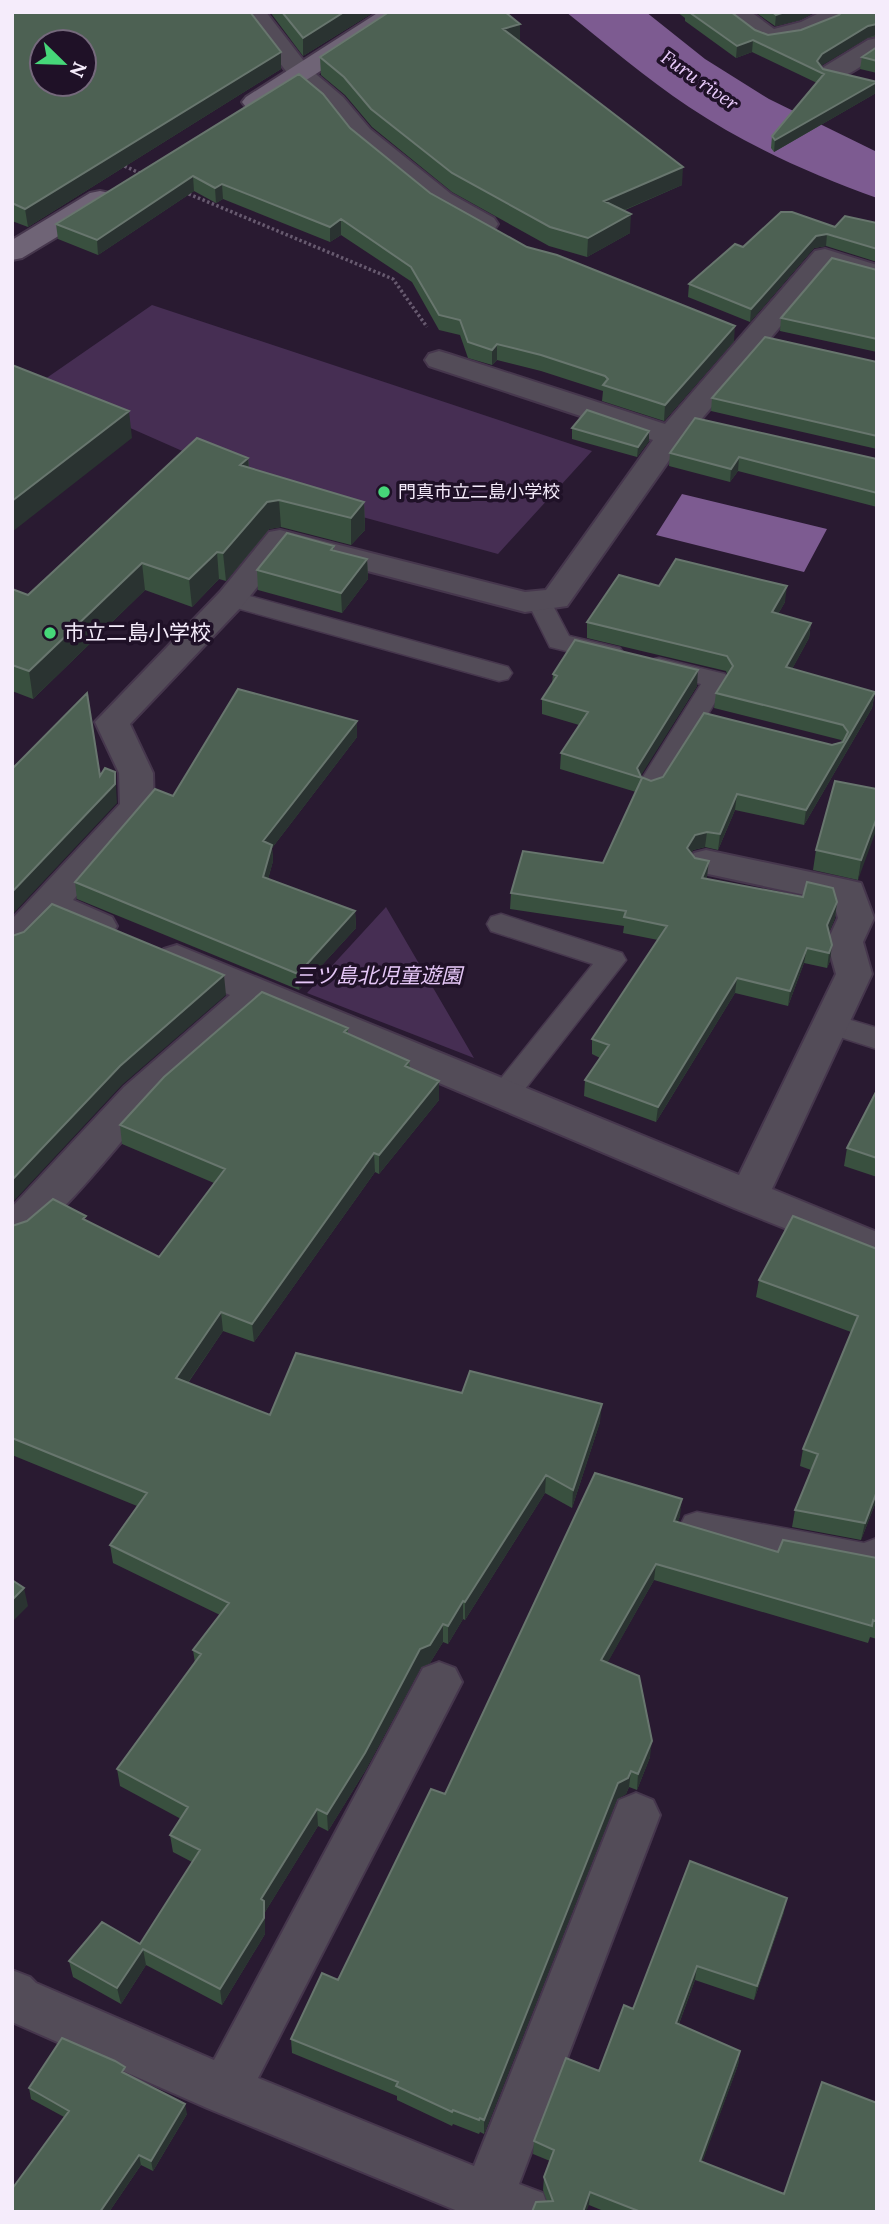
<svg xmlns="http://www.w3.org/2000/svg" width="889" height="2224" viewBox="0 0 889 2224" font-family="Lora,'Noto Sans JP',serif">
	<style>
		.green { fill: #462e53 }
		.water { fill: #7d5b91 }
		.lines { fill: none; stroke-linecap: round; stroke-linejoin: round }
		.lane-casing { stroke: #46374d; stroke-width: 3 }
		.street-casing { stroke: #46374d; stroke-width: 4 }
		.secondary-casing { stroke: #46374d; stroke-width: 4 }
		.path { stroke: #675a6f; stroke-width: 3.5; stroke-dasharray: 2.5 2.5; stroke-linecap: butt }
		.lane { fill: #534c58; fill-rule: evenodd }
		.street { fill: #534c58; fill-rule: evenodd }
		.secondary { fill: #6f6476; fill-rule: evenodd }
		.wall { fill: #39503f }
		.shaded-wall { fill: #2a3331 }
		.building { fill: #4d6153; stroke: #68766e; stroke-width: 2; fill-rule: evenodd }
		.poi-dot { fill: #46d779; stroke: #1f1127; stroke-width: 2.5 }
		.labels { text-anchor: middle; stroke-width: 7; stroke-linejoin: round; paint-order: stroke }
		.far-poi-label { font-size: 18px; fill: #f5ecfb; stroke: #1f1127; text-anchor: start }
		.far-water-label { font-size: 19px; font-style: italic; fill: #ebcdfd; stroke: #1f1127 }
		.poi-label { font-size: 21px; fill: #f5ecfb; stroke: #1f1127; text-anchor: start }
		.park-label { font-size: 21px; font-style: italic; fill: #e6c8f8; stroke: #1f1127 }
	</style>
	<rect width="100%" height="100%" fill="#291a31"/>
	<!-- green -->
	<path class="green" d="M152,305L592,451L498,554L282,495L35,386Z
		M386,907L474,1058L307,993Z"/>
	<!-- water -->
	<path class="water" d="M566,12H646L705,59L769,99L877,152V198C812,175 746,145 689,107C646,78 606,44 566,12Z
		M682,494L827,529L804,572L656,535Z"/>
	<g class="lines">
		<!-- lane casing -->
		<g class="lane-casing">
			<path id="lane" d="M231,591L508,667L512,673L508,679L499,681L222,604L219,599L222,594Z
				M539,593L548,596L569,636L620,648L624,654L620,660L611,662L550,647L527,601L530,596Z
				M659,658L725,674L729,680L660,791L651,794L642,791L638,785L701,684L650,672L646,666L650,660Z
				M501,914L622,953L626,960L514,1103L504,1106L494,1103L489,1095L494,1087L593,964L491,931L487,924L491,917Z
				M831,1014L877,1028V1049L821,1031L817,1024L821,1017Z
				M697,1512L864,1543L877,1538V1573L685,1536L680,1526L685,1516Z"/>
		</g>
		<!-- street casing -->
		<g class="street-casing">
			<path id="street" d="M241,12H266L310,69L343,97L370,129L451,194L494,218L498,224L494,230L484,232L474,230L431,206L352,141L325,107L292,79Z
				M723,12H751L774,29L801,22L821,12H852C841,28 785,46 767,44C754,42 730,23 723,12Z
				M877,38V56C860,66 842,83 822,78L818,73L822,68L868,40Z
				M825,249L877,265V282L830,268L682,442L567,606L525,612L287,550L242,606L130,724L153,773L154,807L73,900L112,917L117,926L112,935L99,939L54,921L25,950L12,954V919L120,804L119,773L95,722L220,592L269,532L280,530L525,592L546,590L653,440L429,366L425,360L429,354L439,351L449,354L665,424L815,251Z
				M706,850L848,880L861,883L874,918L863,942L872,974L772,1189L877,1232V1265L734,1208L262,1008C225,1041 185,1073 151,1108C118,1142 53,1233 12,1246V1207L124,1087L230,995L164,967L159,958L164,949L177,945L739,1175L836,974L827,942L838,918L833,901L694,871L688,862L694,853Z
				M439,1662L455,1668L462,1682L258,2078L474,2166L619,1800L636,1793L653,1800L660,1815L519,2184L543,2193L550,2212H460L207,2108L12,2022V1970L30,1977L36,1983L214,2060L423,1668Z"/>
		</g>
		<!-- secondary casing -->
		<g class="secondary-casing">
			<path id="secondary" d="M379,12H408L405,17L264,107L255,110L246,107L242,102L246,97Z
				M100,191L110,193L113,199L110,205L22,258L12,260V240L90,193Z"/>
		</g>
		<!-- path -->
		<path class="path" d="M120,164L144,175
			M184,192L393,279L427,327"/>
		<!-- lane -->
		<use href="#lane" class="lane"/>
		<!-- street -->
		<use href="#street" class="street"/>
		<!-- secondary -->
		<use href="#secondary" class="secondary"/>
	</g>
	<!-- wall -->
	<path class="wall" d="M12,12L281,52V69L28,227L12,221Z
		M270,12H374L303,56Z
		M677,12H731L755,30L768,35L801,30L877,12V36L867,38L820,66L823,69L876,93L774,152L771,148L772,136L817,83L752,52L736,58L685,21V18Z
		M755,12H815L800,20L775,26Z
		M520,24V41L682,185L623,211L630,233L587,257L549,246L452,192L372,127L345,95L321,75L320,57Z
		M877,47V73L860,69L862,57Z
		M299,74L350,128L430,193L527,247L734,341L664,421L602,401L603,391L541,371L497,360L492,365L468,358L460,335L439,330L412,282L341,235L330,242L223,199L216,203L194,191L98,255L58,239L56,224Z
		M877,223V262L826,246L814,248L750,322L688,297L689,284L743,247L835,227Z
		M877,270V352L780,331L781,318Z
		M877,362V449L711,411L712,398Z
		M572,428L649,431V441L637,457L572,439Z
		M670,453L877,459V507L738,471L730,482L669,466Z
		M248,458L249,468L364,502L365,530L351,545L281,527L269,529L226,581L219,579L192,607L145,590L33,699L12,691V589L28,595Z
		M334,546V551L367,559L368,579L342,613L258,590L257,570Z
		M659,586L785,602L778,614L811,623L809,638L792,669L875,692L872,708L804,825L735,810L718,850L705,847L693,850L691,854L707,877L706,879L803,897L837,902L835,918L829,932L830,961L827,968L804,963L788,1006L735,993L656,1122L584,1096L585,1080L600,1058L592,1054V1039L658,940L623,933L624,926L510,909L511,893L603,863L636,792L560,769L561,753L579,725L542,714V699L552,684L553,674L697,686L640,776L651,781L842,742L841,740L714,708L716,693L727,674L726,671L587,638V622Z
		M357,721V737L272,848L273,861L268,879L355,911L356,928L299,990L77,899L75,882L173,796Z
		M877,789L858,880L813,870L816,850Z
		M348,1028V1034L409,1061L410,1068L439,1081V1100L379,1174L375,1172L254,1342L223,1331L188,1383L270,1415L462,1393L600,1422L572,1508L545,1493L465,1620L463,1619L448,1644L443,1642L430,1663L421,1667L365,1771L328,1831L318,1826L265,1912V1934L222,2005L146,1965L121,2004L73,1977L69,1961L140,1944L192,1862L173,1852L170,1835L181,1819L120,1786L117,1769L195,1663L193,1650L220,1615L113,1563L110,1545L137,1506L12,1455V1226L87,1221L159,1257L214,1183L122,1144L120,1125Z
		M877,1090V1177L844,1166L847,1148Z
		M877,1249V1499L861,1540L792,1527L795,1510L811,1470L800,1466L803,1449L851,1332L756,1297L759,1280Z
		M680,1516L677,1523L778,1552L877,1558V1639L870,1637L868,1643L654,1580L607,1663L650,1757L637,1790L629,1787L626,1794L617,1799L484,2134L480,2132L479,2134L453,2124L452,2126L397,2100V2096L292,2053L291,2039L338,1980L445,1794Z
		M690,1861L784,1912L754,2000L695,1980L679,2024L740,2051L738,2065L702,2162L784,2194L877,2212H606L589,2205L547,2201L543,2190L544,2177L550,2161L533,2154L534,2141L599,2071L633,2009Z
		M127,2074L187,2114L153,2171L141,2165L109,2212H12L64,2117L31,2099L29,2088Z"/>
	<!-- shaded-wall -->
	<path class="shaded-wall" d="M344,12H374L303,56V38Z
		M785,12H815L800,20L775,26L776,15Z
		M520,24V41L503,29Z
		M877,24L876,35L867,38L821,66L817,61L822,54L868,26Z
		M753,40L752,52L736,58L737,46Z
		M281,52V69L28,227L25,209Z
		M877,82L876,93L774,152L775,140Z
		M683,167L682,185L603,219L604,201Z
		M193,176L194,191L98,255L97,240Z
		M222,184L223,199L216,203L215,188Z
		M631,214L630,233L587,257L588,238Z
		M341,219V235L330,242V227Z
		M827,234L826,246L814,248L750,322L751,309L816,236Z
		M735,326L734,341L664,421L665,405Z
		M497,344V360L492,365V350Z
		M129,411L132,438L12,532V501Z
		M649,431V441L637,457L638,447Z
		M739,457L738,471L730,482L731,469Z
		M248,458L250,485L240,465Z
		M279,500L281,527L269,529L226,581L223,553L267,502Z
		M364,502L365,530L351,545V518Z
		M217,552L219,579L192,607L189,579Z
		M367,559L368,579L342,613L341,593Z
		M142,563L145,590L33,699L29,671Z
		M787,586L785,602L770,628L772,612Z
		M811,623L809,638L785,682L786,667Z
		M698,670L697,686L640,777L637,768Z
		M875,692L872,708L804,825L806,810Z
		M357,721V737L272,848L273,861L264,894L263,841Z
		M115,772L117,803L12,915V892Z
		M737,794L735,810L718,850L720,834Z
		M877,817V828L858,880L861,860Z
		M707,832L705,847L693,850L686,863L687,848L695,835Z
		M709,861L707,877L700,893L702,878Z
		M837,902L835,918L825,941L827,925Z
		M355,911L356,928L299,990L298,974Z
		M832,945L830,961L827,968L829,953Z
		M807,948L804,963L788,1006L790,991Z
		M224,975L226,995L122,1085L12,1203V1180L120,1066Z
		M737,978L735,993L656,1122L658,1107Z
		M439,1081V1100L379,1174V1155Z
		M374,1153L375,1172L254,1342L252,1324Z
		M221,1312L223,1331L178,1397L176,1378Z
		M602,1404L600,1422L572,1508L573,1490Z
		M546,1475L545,1493L465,1620V1602Z
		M877,1491V1499L861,1540L865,1523Z
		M682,1499L680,1516L672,1538L674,1521Z
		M656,1564L654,1580L600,1676L601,1660Z
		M24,1588L28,1606L12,1622V1600Z
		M463,1601V1619L448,1644V1626Z
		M443,1624V1642L430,1663L421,1667L365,1771L328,1831L327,1814L420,1649Z
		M652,1741L650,1757L637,1790L638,1774Z
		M631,1771L629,1787L626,1794L617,1799L484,2134V2120L618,1783Z
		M317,1809L318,1826L265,1912V1934L222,2005L220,1989L261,1899Z
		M787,1898L784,1912L754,2000L757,1986Z
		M143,1949L146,1965L121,2004L117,1988Z
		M697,1966L695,1980L674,2037L676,2023Z
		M740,2051L738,2065L698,2174L700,2161Z
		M185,2104L187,2114L153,2171L151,2161Z
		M139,2155L141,2165L109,2212H100Z
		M590,2192L589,2205L586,2212H583Z"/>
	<!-- building -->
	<path class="building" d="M12,12H250L281,52L25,209L12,203ZM42,42H84V84H42Z
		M282,12H344L303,38Z
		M389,12H505L520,24L503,29L683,167L604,201L631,214L588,238L550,227L452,173L371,109L344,77L320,57Z
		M689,12H731L755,30L768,35L801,30L839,15L842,12H877V24L868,26L822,54L817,61L823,69L877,82L775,140L772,136L824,74L753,40L737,46Z
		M772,12H785L776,15Z
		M877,47V61L862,57Z
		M299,74L323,94L350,128L430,193L527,247L557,255L735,326L665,405L603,385L608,379L605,376L541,355L497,344L492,350L468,342L460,320L439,315L411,267L341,219L330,227L222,184L215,188L193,176L97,240L56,224Z
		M781,212H792L835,227L845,216L877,223V249L827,234L816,236L751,309L689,284L735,244L743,247Z
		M832,258L877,270V339L781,318Z
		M765,337L877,362V436L712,398Z
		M12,365L129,411L12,501Z
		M587,410L649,431L638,447L572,428Z
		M695,418L877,459V493L739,457L731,469L670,453Z
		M197,438L248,458L240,465L364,502L351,518L279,500L267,502L223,553L217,552L189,579L142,563L29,671L12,665V589L28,595Z
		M287,533L334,546L331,550L367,559L341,593L257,570Z
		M676,559L787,586L772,612L811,623L786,667L875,692L806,810L737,794L720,834L707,832L695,835L687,848L695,858L709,861L702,878L803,897L807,882L833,888L837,902L827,925L832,945L829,953L807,948L790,991L737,978L658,1107L585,1080L609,1045L592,1039L667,926L624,917L626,911L511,893L523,851L603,863L642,778L561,753L588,712L542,699L557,676L553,674L575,640L698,670L637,768L641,777L651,781L663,777L704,713L832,745L843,742L848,732L843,725L716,693L733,666L727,656L587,622L619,575L659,586Z
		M238,689L357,721L263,841L272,845L263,877L355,911L298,974L75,882L155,789L173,796Z
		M87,693L100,776L105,768L115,772V784L12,892V769Z
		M835,781L877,789V817L861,860L816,850Z
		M52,904L224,975L120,1066L12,1180V936L24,932Z
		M262,992L348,1028L344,1032L409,1061L405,1066L439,1081L379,1155L374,1153L252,1324L221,1312L176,1378L270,1415L296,1353L462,1393L470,1371L602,1404L573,1490L546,1475L465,1602L463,1601L448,1626L443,1624L430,1645L420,1649L365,1753L327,1814L317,1809L261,1899L264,1901V1918L220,1989L143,1949L117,1988L69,1961L102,1922L140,1944L200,1850L170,1835L188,1807L117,1769L201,1654L193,1650L229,1603L110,1545L147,1493L12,1438V1226L27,1221L53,1199L86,1216L83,1219L159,1257L225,1169L120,1125L164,1077Z
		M877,1090V1158L847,1148Z
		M793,1216L877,1249V1491L865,1523L795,1510L818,1454L803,1449L858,1316L759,1280Z
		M595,1473L682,1499L674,1521L778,1552L783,1540L877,1558V1622L873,1620L872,1626L656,1564L601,1660L639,1676L652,1741L638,1774L631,1771L628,1778L618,1783L484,2120L480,2118L479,2120L453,2110L452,2112L396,2086L398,2082L291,2039L322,1973L338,1980L431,1789L445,1794Z
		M12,1580L24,1588L12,1600Z
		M690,1861L787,1898L757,1986L697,1966L676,2023L740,2051L700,2161L784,2194L822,2082L877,2103V2212H641L590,2192L583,2212H532L536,2202L553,2201L544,2177L554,2150L534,2141L566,2058L599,2071L624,2005L633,2009Z
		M62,2038L115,2061L125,2067L122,2072L185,2104L151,2161L139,2155L100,2212H12V2189L69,2111L29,2088Z"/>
	<!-- markers -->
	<g class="poi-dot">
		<circle cx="384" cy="492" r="7"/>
		<circle cx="50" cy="633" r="7"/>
	</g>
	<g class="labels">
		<!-- far-poi labels -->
		<g class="far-poi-label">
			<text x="398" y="498">門真市立二島小学校</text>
		</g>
		<!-- far-water labels -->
		<g class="far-water-label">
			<text transform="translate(700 80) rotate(35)" y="7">Furu river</text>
		</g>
		<!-- poi labels -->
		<g class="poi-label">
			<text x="64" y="640">市立二島小学校</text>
		</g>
		<!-- park labels -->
		<g class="park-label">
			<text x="378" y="983">三ツ島北児童遊園</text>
		</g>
	</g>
	<!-- border -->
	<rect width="889" height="2224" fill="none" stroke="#f5ecfb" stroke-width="28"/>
	<!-- north arrow -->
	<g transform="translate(63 63) rotate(113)"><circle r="33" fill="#1f1127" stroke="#75697c" stroke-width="2"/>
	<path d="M0-5L12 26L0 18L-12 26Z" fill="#46d779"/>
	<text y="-10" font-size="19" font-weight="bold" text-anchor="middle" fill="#f5ecfb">N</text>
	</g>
</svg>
